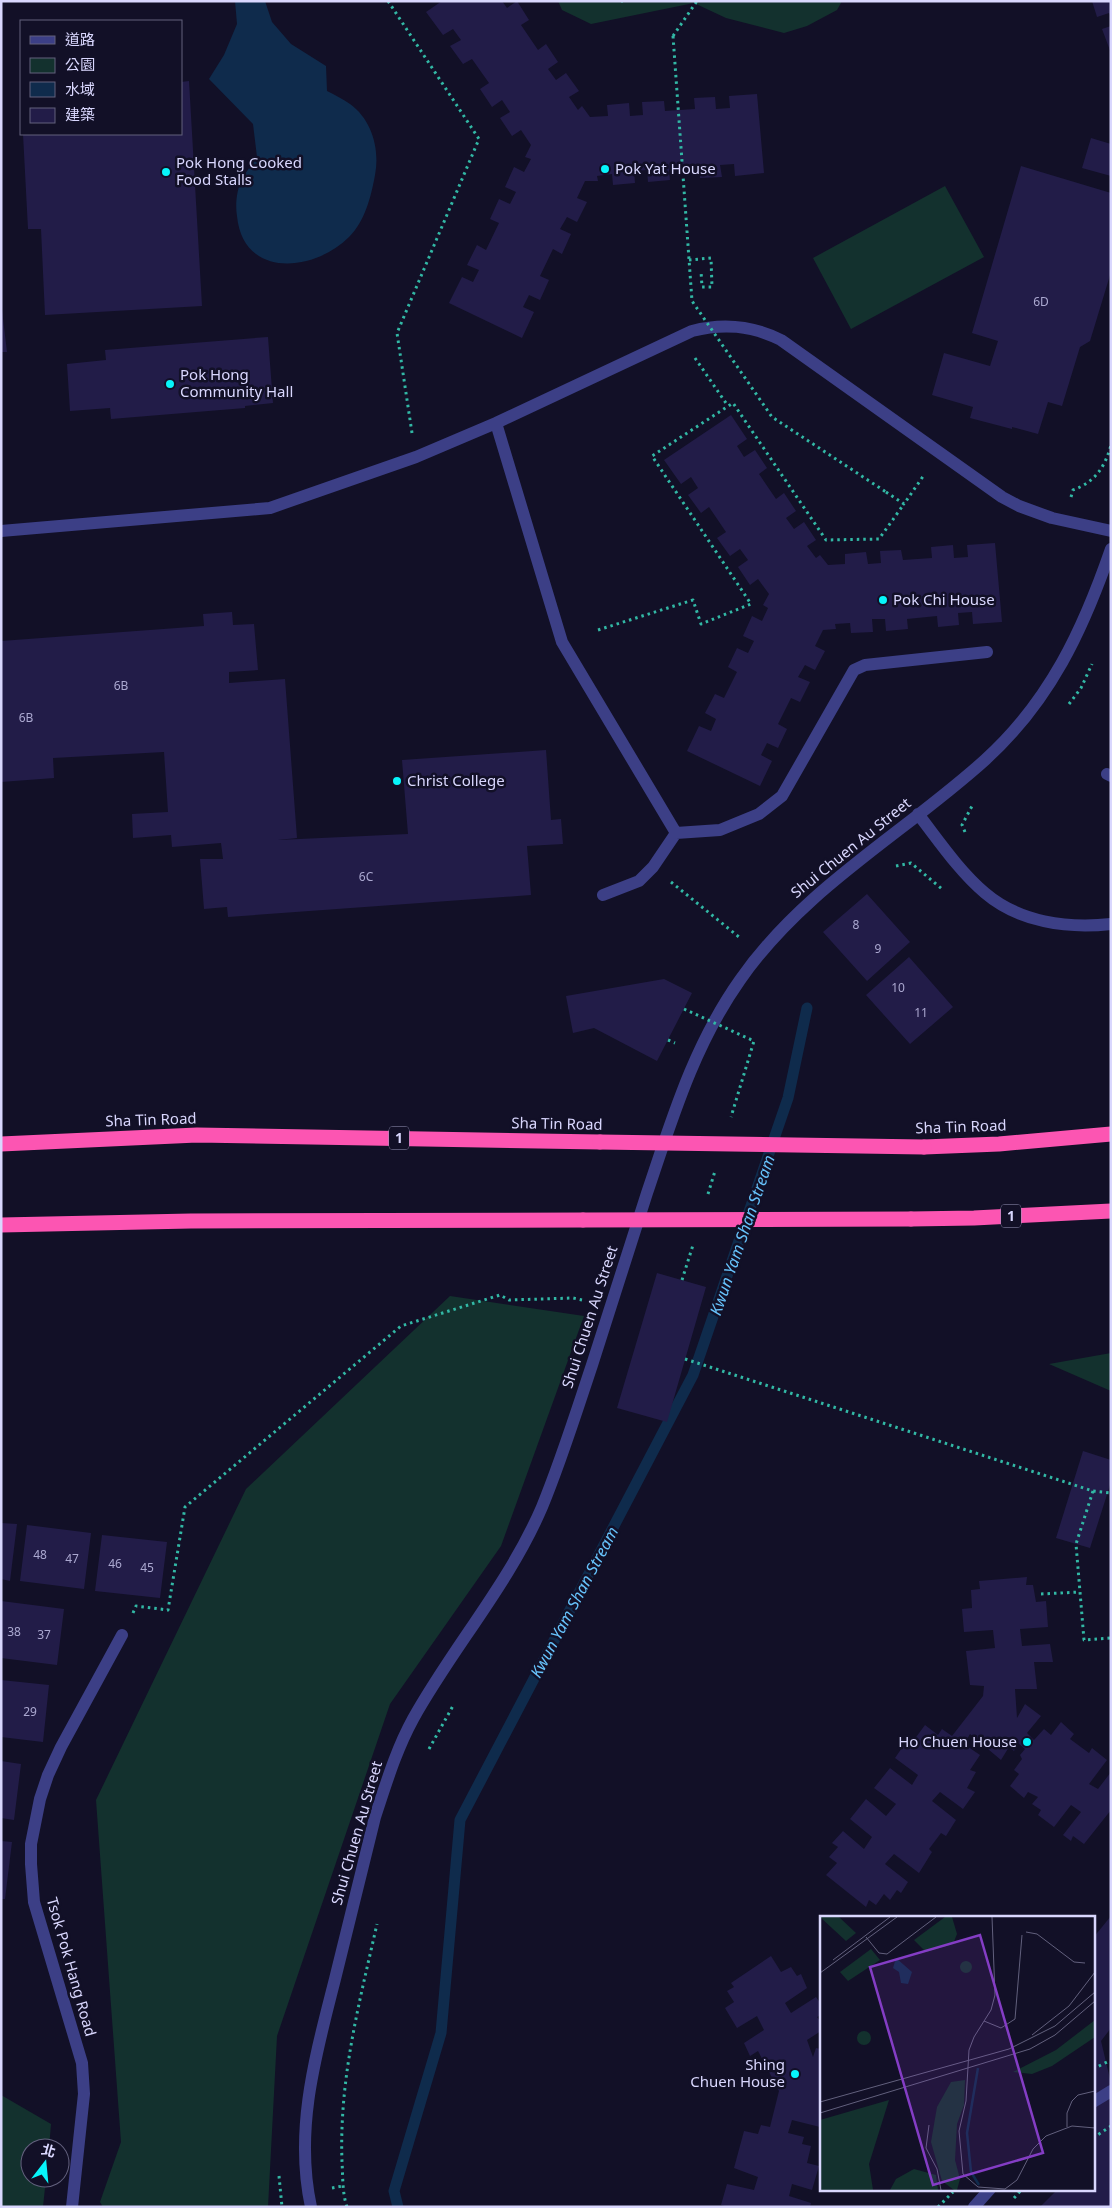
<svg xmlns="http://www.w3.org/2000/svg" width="1112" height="2208" viewBox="0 0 1112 2208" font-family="'Noto Sans','Noto Sans TC',sans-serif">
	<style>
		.green { fill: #13312e }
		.water { fill: #0f2b4c }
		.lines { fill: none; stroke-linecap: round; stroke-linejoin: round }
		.stream { stroke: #0f2b4c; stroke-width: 11 }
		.building { fill: #221c48 }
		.path { stroke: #32b8a5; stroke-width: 3; stroke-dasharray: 2.5 4; stroke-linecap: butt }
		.minor { stroke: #3c3f86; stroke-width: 12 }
		.highway { stroke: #fc55b2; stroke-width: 15 }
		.path-bridge { stroke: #32b8a5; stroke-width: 3; stroke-dasharray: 2.5 4; stroke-linecap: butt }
		.highway-bridge { stroke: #fc55b2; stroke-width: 15 }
		.poi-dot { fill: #07f5fb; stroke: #121027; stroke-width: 2 }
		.labels { text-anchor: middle; stroke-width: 5; stroke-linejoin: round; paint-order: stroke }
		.number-label { font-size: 12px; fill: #aba8d0 }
		.shield { fill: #121027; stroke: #9d9bbe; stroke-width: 1 }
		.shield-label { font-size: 14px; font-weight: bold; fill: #d9d7fe }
		.poi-label { font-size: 15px; fill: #d9d7fe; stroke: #121027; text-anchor: start }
		.street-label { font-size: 15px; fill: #d9d7fe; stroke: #121027 }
		.water-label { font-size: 16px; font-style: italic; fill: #67c3fc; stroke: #121027 }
		.inset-river { fill: none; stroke: #0f2b4c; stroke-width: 2.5 }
		.inset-road { fill: none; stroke: #62607d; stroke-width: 1 }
		.view { fill: #843dc5; fill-opacity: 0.15; stroke: #843dc5; stroke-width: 2.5 }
		.inset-edge { fill: none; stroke: #d9d7fe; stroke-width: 2.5 }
	</style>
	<rect width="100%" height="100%" fill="#121027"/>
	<!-- green -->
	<path class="green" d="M558,1H842L837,10L807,26L784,33L726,18L694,3L591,24L562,10Z
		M945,186L984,257L851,329L813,258Z
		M450,1296L584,1316L501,1546L390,1704L277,2036L268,2207H103L100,2202L121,2142L96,1800L246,1489Z
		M1111,1353V1391L1049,1364Z
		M1,2095L51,2124L49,2148H30V2178H46L43,2207H1Z"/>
	<!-- water -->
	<path class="water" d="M235,1H265L272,22L291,44L326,66L327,91C335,95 343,99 350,104C372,120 380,149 375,175C371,197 365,221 349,237C314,272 243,279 237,216C235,204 237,189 242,179C246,171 253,164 257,157L253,124L209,79L224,55L237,24Z"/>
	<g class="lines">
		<!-- stream -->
		<path class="stream" d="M398,2207L394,2191L441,2033L460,1820L693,1375L788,1098L807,1008"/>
	</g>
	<!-- building -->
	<path class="building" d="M442,1H502L507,8L517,1L529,20L521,25L538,50L546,44L558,62L548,69L556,80L566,73L579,91L569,97L578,110L582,106L590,117L608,116L607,105L629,103L630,116L643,115L642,102L664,101L665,111L695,109L694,98L715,97L716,109L730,108L729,96L757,94L764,173L735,176L734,164L720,165L722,177L700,178L699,168L669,170L670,180L648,182L647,170L634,171L635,183L613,185L612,174L597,176L598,181H585L577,198L587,202L577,222L567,217L560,229L571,234L562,254L553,249L540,276L549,280L540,300L529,295L523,307L534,312L522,338L449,303L462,277L473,282L479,270L467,265L477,245L486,250L499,223L490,219L499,199L510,204L516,192L505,187L514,167L524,172L531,159L525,157L531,145L521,130L512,136L500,118L510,112L502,100L492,107L480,89L489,83L472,59L463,64L450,46L461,40L453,29L443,35L426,12Z
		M1092,1H1111V17L1109,13L1097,17Z
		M1111,26V53L1102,29Z
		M189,81L202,306L45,315L41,229H28L23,134H181V82Z
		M1091,138L1111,144V176L1082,168Z
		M1021,166L1111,193V272L1090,341L1080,347L1062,406L1048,402L1038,434L1012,427V429L970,418L973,407L932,395L944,353L990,366L998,341L972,333Z
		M1,302L7,352H1Z
		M268,337L273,403L245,406V408L111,419L110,408L70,411L67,364L106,360L105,350Z
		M731,415L747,439L737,446L744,457L755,450L767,468L759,474L776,499L784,493L796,511L786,518L794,529L804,522L816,540L807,546L816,558L820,555L828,565L845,564V554L866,552L868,564L881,563L880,551L901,550L903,560L932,558L931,547L953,545L954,558L968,557L967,545L995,543L1002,622L973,624L972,612L958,613L959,625L938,627L937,616L907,619L908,629L886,631L885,619H872L873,632L851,633L850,623L835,624L836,629L823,630L815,646L825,651L815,670L805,665L798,677L810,682L800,702L791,698L778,724L787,729L778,748L767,743L761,755L772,761L760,786L687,751L699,726L711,731L716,719L705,713L715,694L724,698L737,672L728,667L737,648L748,653L754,641L743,636L752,616L762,621L768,608L763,605L769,594L758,579L750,585L738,567L748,560L740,549L730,556L717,538L726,532L709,507L701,513L688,495L698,488L691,477L681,484L664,460Z
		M232,612L233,625L254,624L258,670L229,672V683L285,679L297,838L278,840L408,834L402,760L546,750L551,820L561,819L563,844L527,846L531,895L228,917L227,907L204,909L200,859H223L221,843L172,847L171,835L133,838L132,814L168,812L164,752L53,758L54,778L1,782V641L204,626L203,614Z
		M867,894L910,942L867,981L823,932Z
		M909,957L953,1007L910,1044L866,995Z
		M664,979L692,993L657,1061L594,1028L573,1033L566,996Z
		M657,1273L706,1287L667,1422L617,1408Z
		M1083,1451L1111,1460V1482L1090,1548L1056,1538Z
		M1,1523L17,1524L10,1581L1,1579Z
		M27,1525L91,1533L84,1589L20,1581Z
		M102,1535L167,1542L160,1598L95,1591Z
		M1027,1577L1026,1585H1033L1036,1602L1046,1601L1048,1627L1020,1629L1022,1646L1050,1644L1053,1662H1034L1037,1689H1015L1017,1718L1025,1704L1041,1716L1027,1733L1034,1740L1044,1729L1051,1735L1061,1722L1074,1734L1070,1739L1089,1753L1092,1748L1107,1760L1089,1784L1098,1789L1111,1772V1810L1084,1844L1073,1836L1071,1841L1063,1835L1081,1812L1071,1805L1054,1827L1038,1815L1041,1810L1032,1804L1038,1797L1028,1792L1024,1798L1010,1786L1019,1774L1014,1770L1022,1759L1020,1755L1025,1749L1018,1743L1014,1751L1009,1747L1001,1760L970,1734L964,1744L980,1755L970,1770L976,1772L967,1788L975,1792L963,1809L940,1792L932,1801L956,1820L946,1836L941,1833L929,1849L932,1852L919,1873L894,1854L885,1864L908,1882L901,1893L897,1890L890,1900L884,1894L876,1905L869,1900L866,1907L826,1875L837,1863L829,1857L838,1847L832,1843L843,1831L864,1849L872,1837L850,1819L866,1799L886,1816L896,1804L874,1788L890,1768L912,1785L918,1775L895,1758L906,1742L911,1744L925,1725L938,1735L942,1729L952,1736L983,1696L984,1686L970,1685L966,1651L995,1648L993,1630L964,1632L962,1609L972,1608L971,1590L980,1589L979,1581Z
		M1,1601L64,1609L57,1665L1,1658Z
		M1,1680L49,1685L43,1742L1,1737Z
		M1,1761L21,1764L14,1820L1,1818Z
		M1,1841L12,1842L5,1899H1Z
		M1111,1916V2028L1101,2041L1111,2083V2207H1040L1058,2189H1093V1938Z
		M771,1956L781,1972L791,1967L797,1976L801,1974L807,1988L785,2003L791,2013L816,1997L821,2004V2015L817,2017L821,2022V2031L807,2040L813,2057L816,2048L821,2049L820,2127L792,2120L788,2133L804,2137L802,2144L811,2146L807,2163L819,2166L812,2190L792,2184L789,2196L811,2203L810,2207H728L721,2205L727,2184L754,2190L758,2177L734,2168L744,2131L758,2134L761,2125L770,2127L779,2091L758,2051L750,2056L744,2043L764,2030L757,2016L737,2028L725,2008L734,2002L727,1991L734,1987L731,1983Z"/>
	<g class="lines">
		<!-- path -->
		<path class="path" d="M388,1L479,139L397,333L412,433
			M621,1H623
			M673,36L697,1
			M689,260L711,258L712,287H702L701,271
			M695,358L728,406
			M886,492L904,504L924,475
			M1071,497L1073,490C1095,482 1105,467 1111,445
			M598,630L693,600L701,624L751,604L652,456L733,403L826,540L879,539L904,504
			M1069,704L1081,688L1092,664
			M965,832L962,825L972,806
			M896,866L911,863L942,889
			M671,882L739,937
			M668,1040L675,1043
			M685,1359L1093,1491L1111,1493
			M1093,1491L1076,1544L1084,1640L1111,1638
			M1041,1594L1080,1592
			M133,1613L136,1606L168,1610L185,1507L401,1326L500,1295L509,1300L573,1298L582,1300
			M429,1749L454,1704
			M1093,2069L1111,2060
			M1093,2138L1111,2126
			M279,2176L282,2207
			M332,2188L343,2186
			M1014,2198L1022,2189
			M347,2207C342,2192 343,2177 342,2162C339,2079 359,2004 377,1924
			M938,2207L953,2192"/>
		<!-- minor -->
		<path class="minor" d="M496,423L562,642L676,833L720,830L759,814L782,796L854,670L865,665L987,652
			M1,531L270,508L416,457L496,423L692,331C723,323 751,325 781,340L1002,497L1019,506L1052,518L1111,531
			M1107,774L1111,776
			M918,814C939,841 959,871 985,893C1019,922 1067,929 1111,924
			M603,895L639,881L653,867L676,833
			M1093,2102L1111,2091
			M72,2207L84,2094L82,2063L34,1902L31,1864V1844L40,1799L48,1775L61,1747L122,1635
			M311,2207C294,2129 316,2054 335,1979C348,1925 362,1871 375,1817C386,1784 396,1750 413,1719C453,1647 509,1584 542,1507C561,1461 576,1413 592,1365C610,1308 629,1250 647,1193C672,1119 694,1045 740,980C804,888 903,834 985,760C1050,701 1083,630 1111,549
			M974,2207L990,2189"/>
		<!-- highway -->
		<path class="highway" d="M1,1144L197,1135L600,1142
			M924,1147L999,1144L1111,1134
			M911,1219L974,1218L1111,1211
			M1,1225L191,1221L583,1220"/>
		<!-- path-bridge -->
		<path class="path-bridge" d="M673,36L692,301L772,417L886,492
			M684,1009L754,1041L731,1117
			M708,1194L715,1171
			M682,1280L693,1245"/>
		<!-- highway-bridge -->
		<path class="highway-bridge" d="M600,1142L924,1147
			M583,1220L911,1219"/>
	</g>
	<!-- markers -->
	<g class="poi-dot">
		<circle cx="605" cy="169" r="5"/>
		<circle cx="166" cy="172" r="5"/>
		<circle cx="170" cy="384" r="5"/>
		<circle cx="883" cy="600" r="5"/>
		<circle cx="397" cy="781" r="5"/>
		<circle cx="1027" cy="1742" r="5"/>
		<circle cx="795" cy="2074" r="5"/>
	</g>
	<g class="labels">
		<!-- number labels -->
		<g class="number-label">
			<text x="1041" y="306">6D</text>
			<text x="121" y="690">6B</text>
			<text x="26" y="722">6B</text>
			<text x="366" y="881">6C</text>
			<text x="856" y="929">8</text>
			<text x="878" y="953">9</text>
			<text x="898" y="992">10</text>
			<text x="921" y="1017">11</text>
			<text x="40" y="1559">48</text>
			<text x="72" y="1563">47</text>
			<text x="115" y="1568">46</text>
			<text x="147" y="1572">45</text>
			<text x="14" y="1636">38</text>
			<text x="44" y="1639">37</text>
			<text x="30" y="1716">29</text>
		</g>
		<!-- shield labels -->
		<g class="shield">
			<rect x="389" y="1126.5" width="20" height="23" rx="4"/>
			<rect x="1001" y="1204.5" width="20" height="23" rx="4"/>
		</g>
		<g class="shield-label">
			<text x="399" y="1143">1</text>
			<text x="1011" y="1221">1</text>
		</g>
		<!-- poi labels -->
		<g class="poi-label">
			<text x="176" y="168">Pok Hong Cooked<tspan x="176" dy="17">Food Stalls</tspan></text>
			<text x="615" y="174">Pok Yat House</text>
			<text x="180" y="380">Pok Hong<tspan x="180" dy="17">Community Hall</tspan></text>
			<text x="893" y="605">Pok Chi House</text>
			<text x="407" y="786">Christ College</text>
			<text x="1017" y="1747" text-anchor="end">Ho Chuen House</text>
			<text x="785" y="2070" text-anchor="end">Shing<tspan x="785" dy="17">Chuen House</tspan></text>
		</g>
		<!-- street labels -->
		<g class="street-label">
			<text transform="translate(851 848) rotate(-39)" y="5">Shui Chuen Au Street</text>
			<text transform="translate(151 1120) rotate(-2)" y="5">Sha Tin Road</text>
			<text transform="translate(557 1124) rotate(1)" y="5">Sha Tin Road</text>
			<text transform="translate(961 1127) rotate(-2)" y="5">Sha Tin Road</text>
			<text transform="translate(590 1317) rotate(-72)" y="5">Shui Chuen Au Street</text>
			<text transform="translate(357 1833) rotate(-74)" y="5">Shui Chuen Au Street</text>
			<text transform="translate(71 1967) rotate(74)" y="5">Tsok Pok Hang Road</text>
		</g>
		<!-- water labels -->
		<g class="water-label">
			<text transform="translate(742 1235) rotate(-71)" y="6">Kwun Yam Shan Stream</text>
			<text transform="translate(574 1602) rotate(-62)" y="6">Kwun Yam Shan Stream</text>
		</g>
	</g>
	<!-- overview -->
	<g transform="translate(820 1916)">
		<rect width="275" height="275" fill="#121027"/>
		<path d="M0,1H19L36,17L26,25ZM125,1H132L137,18L133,28L106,36L94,24ZM51,33L60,44L28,65L20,56ZM140 51a6 6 0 1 1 12 0a6 6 0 1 1-12 0ZM275,104V121L232,150L212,158L193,156L236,134ZM37 122a7 7 0 1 1 14 0a7 7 0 1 1-14 0ZM145,164L144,189L137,208L135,244L140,263L137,274H134L122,265L111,226L117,191L131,166ZM69,184L49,248L53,274H0V204ZM94,253L116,259L118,274H70L76,263Z" fill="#13312e"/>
		<path d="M76,42L92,56L88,68L81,67L79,56L73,52Z" fill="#0f2b4c"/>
		<path class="inset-river" d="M158,152L147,217L151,256L159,269"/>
		<path class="inset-road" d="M172,1L175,79L171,94L154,121L149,134L146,185L139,215L143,258L158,271L185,273L197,264L213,233L226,220L252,210L275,212M206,16L217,18L254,46L265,47M46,21L59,37L67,38L116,1M13,44L70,1M0,57L77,1M164,105L181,112L195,103L202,19M212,119L249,90L275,56M0,186L189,133L235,110L275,76M0,197L210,133L235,119L275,85M109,209L106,232L117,253L121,274M247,211V197L252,185L258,179L275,175"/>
		<path class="view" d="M160,19L223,237L113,269L50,51Z"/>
		<rect width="275" height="275" class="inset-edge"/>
	</g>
	<!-- border -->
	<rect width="1112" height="2208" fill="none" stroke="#d9d7fe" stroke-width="5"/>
	<!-- legend -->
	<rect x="20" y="20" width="162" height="115" fill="#121027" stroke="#62607d"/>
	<rect x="30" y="36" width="25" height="8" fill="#3c3f86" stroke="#62607d"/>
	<text x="65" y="45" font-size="15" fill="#d9d7fe">道路</text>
	<rect x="30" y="58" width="25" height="15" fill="#13312e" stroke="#62607d"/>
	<text x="65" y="70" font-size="15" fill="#d9d7fe">公園</text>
	<rect x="30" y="82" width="25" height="15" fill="#0f2b4c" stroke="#62607d"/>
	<text x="65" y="95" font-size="15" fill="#d9d7fe">水域</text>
	<rect x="30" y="108" width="25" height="15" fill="#221c48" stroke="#62607d"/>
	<text x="65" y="120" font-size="15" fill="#d9d7fe">建築</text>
	<!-- north arrow -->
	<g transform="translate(45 2163) rotate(16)"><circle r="24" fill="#121027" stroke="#62607d"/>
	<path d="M0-4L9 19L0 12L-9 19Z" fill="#07f5fb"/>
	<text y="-8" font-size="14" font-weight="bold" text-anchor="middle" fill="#d9d7fe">北</text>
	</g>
</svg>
